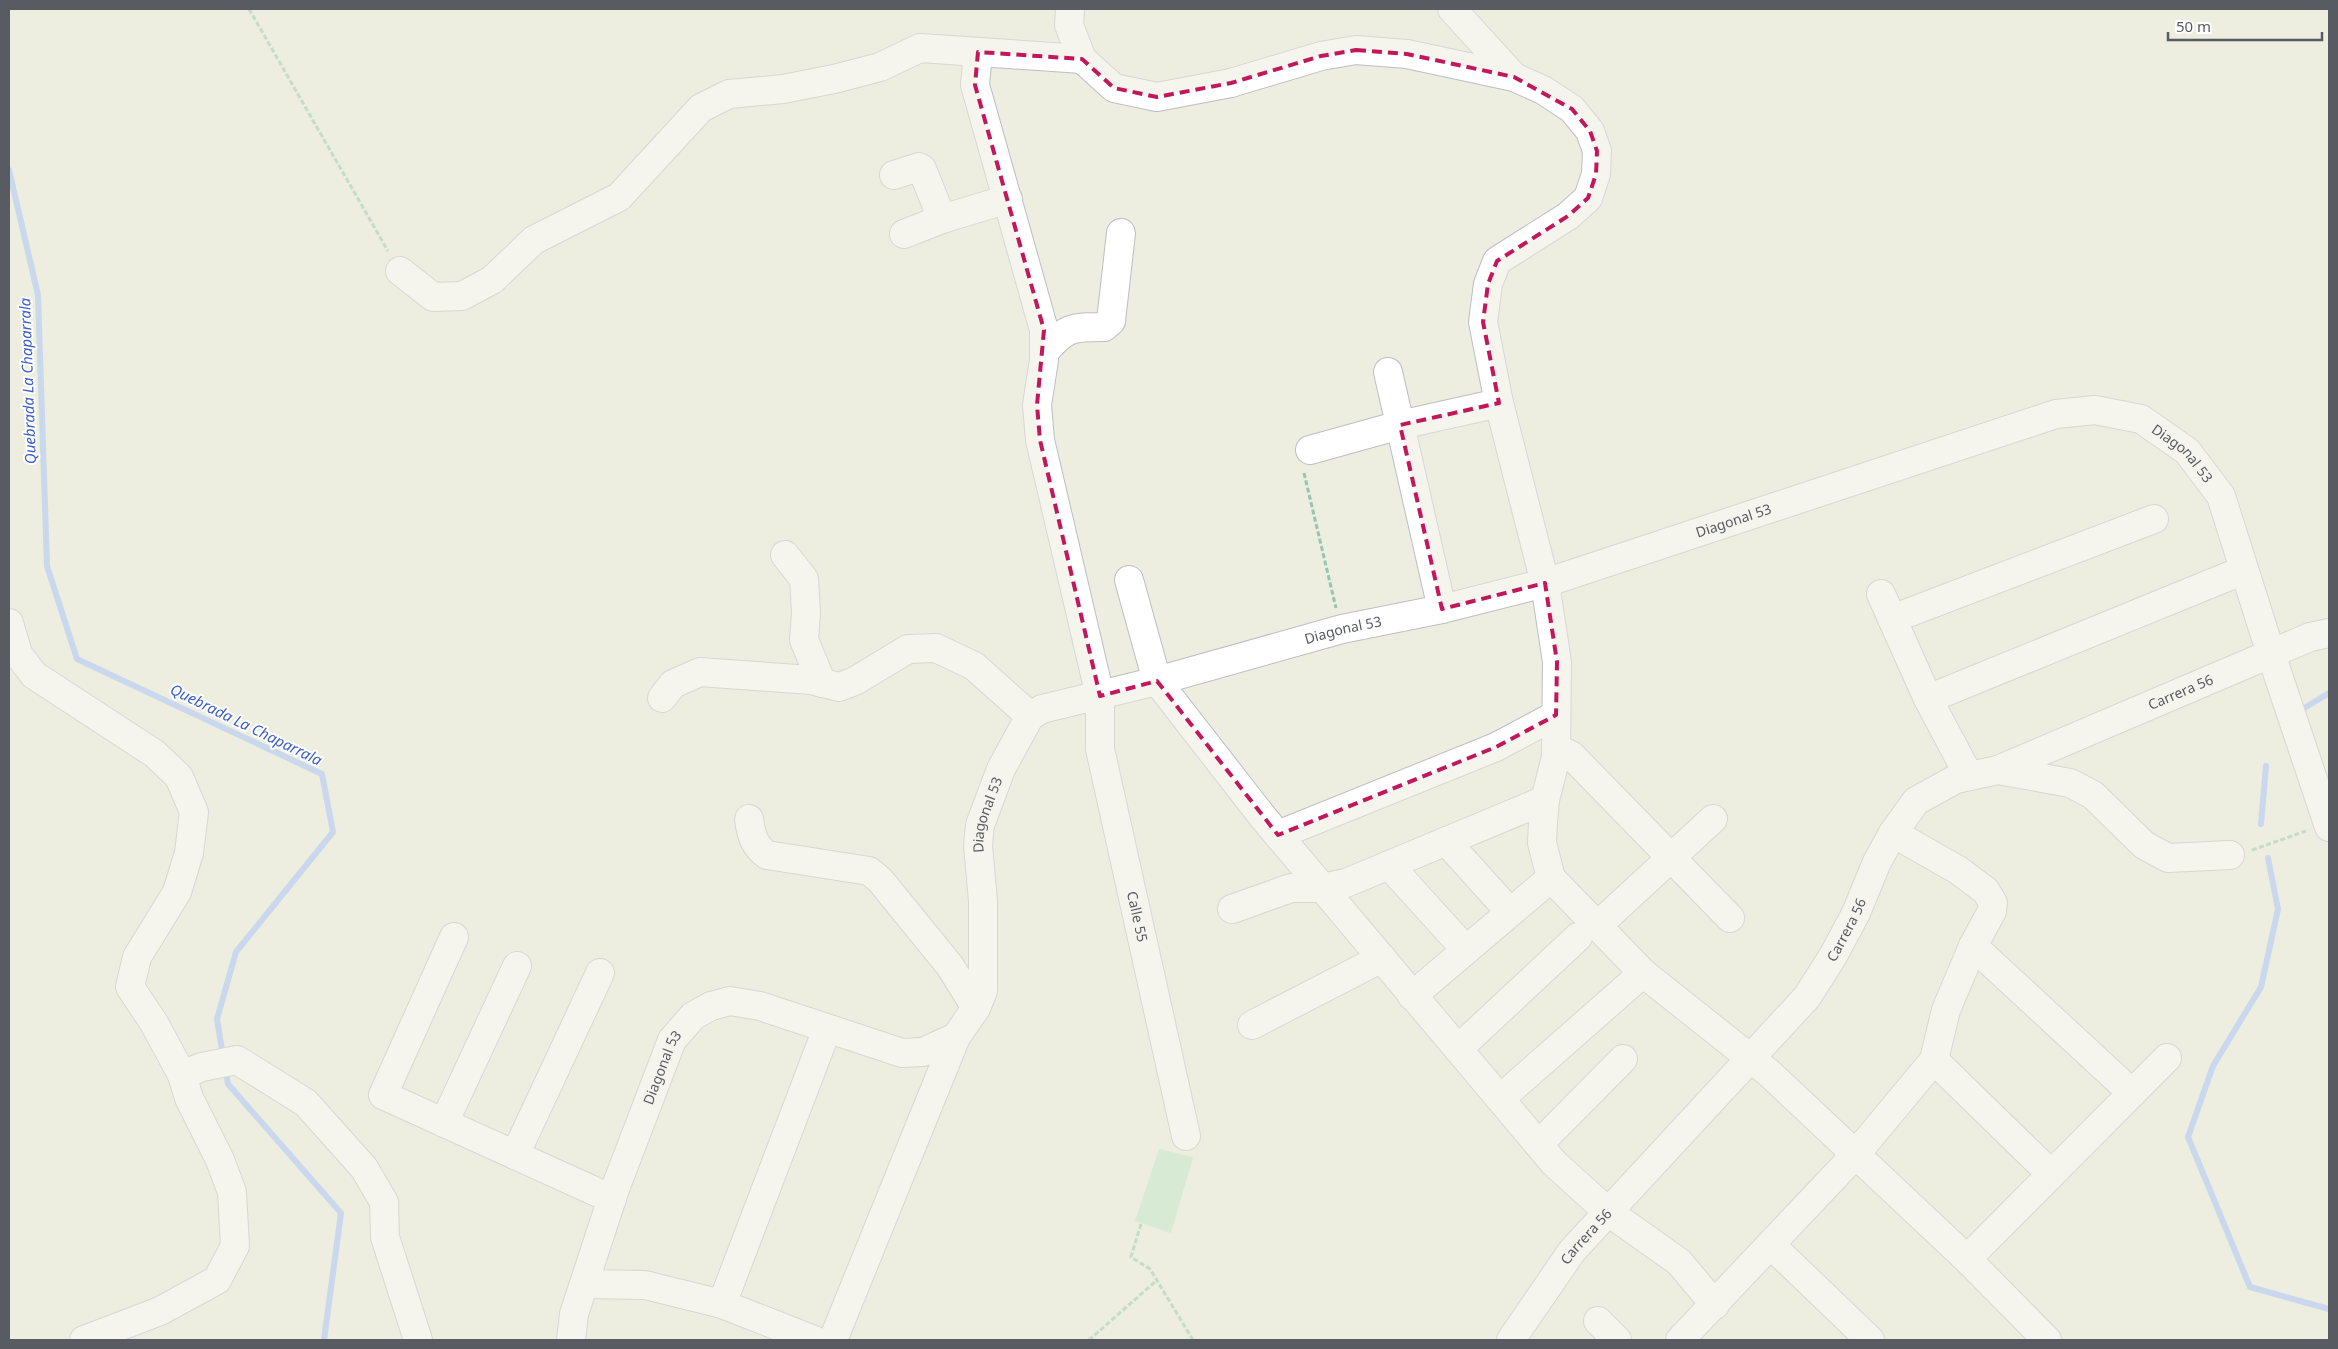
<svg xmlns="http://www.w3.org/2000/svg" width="2338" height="1349" viewBox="0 0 2338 1349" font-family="'Noto Sans',sans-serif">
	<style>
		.green { fill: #bbe7c6 }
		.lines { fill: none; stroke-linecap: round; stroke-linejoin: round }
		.stream { stroke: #9fbeff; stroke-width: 6 }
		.minor-casing { stroke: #bdbec5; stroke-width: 30 }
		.path { stroke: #93c7af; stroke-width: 3; stroke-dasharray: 5 2.5; stroke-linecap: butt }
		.minor { stroke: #fff; stroke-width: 28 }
		.marked { fill: none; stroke: #c2185b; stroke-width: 4; stroke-dasharray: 10 6; stroke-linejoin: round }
		.labels { text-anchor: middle; stroke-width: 4; stroke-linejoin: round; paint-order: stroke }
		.street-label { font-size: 14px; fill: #595b62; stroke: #fff }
		.water-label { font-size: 15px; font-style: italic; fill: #3b5ec8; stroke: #fff }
	</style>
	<rect width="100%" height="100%" fill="#edede0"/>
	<!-- green -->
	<path class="green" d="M1159,1149L1193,1157L1171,1233L1135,1221Z"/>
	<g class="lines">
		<!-- stream -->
		<path class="stream" d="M9,170L38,295L47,566L77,659L322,774L333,832L236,952L217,1019L223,1056
			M2306,707L2329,693
			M2261,824L2266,766
			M2268,858L2278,909L2261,987L2213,1066L2188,1137L2250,1287L2329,1309
			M225,1068L228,1084L341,1213L324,1340"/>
		<!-- minor casing -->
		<g class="minor-casing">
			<g id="minor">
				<path d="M1070,9L1069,25L1082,59L1114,88L1157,97L1231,83L1321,56L1356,50L1407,54L1514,77L1543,90L1572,109L1590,131L1597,151L1596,174L1588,198L1568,216L1497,261L1488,284L1483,322L1499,403L1545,583L1557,662L1556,757L1545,800L1543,822L1542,843L1551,878L1643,973L1769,1073L1967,1259L2047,1340"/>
				<path d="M1452,9L1514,77"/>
				<path id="s1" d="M978,52L975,85L1044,330V360L1037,405L1040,440L1100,696V749L1186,1136"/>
				<path d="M894,175L919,167L922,169L942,219"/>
				<path d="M904,234L942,219L1008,199"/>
				<path d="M400,271L433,297L462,296L492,280L534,240L619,197L701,108L729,94L783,89L834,79L880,67L920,48L1082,59"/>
				<path d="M1044,353C1065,327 1072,327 1104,327L1111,321L1121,233"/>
				<path d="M1388,372L1442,609"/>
				<path d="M1310,450L1400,425L1499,403"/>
				<path d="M785,555L804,579L806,613L804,640L822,683"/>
				<path d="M1129,580L1157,681L1262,816L1554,1163L1607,1211L1679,1262L1715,1305"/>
				<path d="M1881,594L1928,699L1969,776"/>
				<path d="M1892,619L2154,519"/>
				<path d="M9,623L18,654L34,675L155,754L179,777L194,812L189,853L177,892L137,957L130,987L154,1023L182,1075"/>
				<path d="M662,698L673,684L700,672L811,680L839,687L855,681L908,649L936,648L974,666L1030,716"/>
				<path d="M1928,699L2244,570"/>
				<path d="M1557,749L1571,755L1730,918"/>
				<path d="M1998,770L2070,783L2093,795L2144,845L2168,858L2230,855"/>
				<path d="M749,819C751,834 754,846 767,855L869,871L880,880L950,966L976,1008"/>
				<path d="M1278,835L1496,747L1556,715"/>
				<path d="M1446,841L1510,912"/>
				<path d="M1389,865L1466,950"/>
				<path d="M1232,909L1291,888H1322L1346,883L1545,800"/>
				<path d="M1597,926L1713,819"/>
				<path d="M454,937L383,1095L612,1199"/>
				<path d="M1973,946L2132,1093"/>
				<path d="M1412,996L1551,878"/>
				<path d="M1252,1025L1382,958"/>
				<path d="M1458,1049L1578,937"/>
				<path d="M1934,1060L2051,1174"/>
				<path d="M1501,1098L1643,973"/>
				<path d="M444,1123L517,966"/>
				<path d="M1539,1144L1623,1059"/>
				<path d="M515,1155L600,973"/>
				<path d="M1771,1245L1870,1340"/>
				<path d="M1967,1259L2167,1058"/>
				<path d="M584,1284L645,1285L722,1304L814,1340"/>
				<path d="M722,1304L827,1029"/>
				<path d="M1598,1321L1617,1340"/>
				<path d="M84,1340L160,1311L217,1280L235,1246L232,1192L220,1160L189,1098L182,1075L202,1067L237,1060L306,1103L364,1168L384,1202L385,1237L418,1340"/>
				<path id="s2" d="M571,1340L574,1314L615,1189L672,1040L693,1016L711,1006L730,1001L760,1006L902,1053L923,1052L956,1037L976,1008L983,991V901L978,845L980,825L1001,769L1030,716L1042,709L1157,681L1342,629L1442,609L1545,583L2056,414L2095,410L2141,419L2187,451L2221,496L2271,654L2329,827"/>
				<path d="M833,1340L956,1037"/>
				<path id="s3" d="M1511,1340L1572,1251L1807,997L1833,956L1856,913L1877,862L1893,833L1916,801L1956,779L1998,770L2310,637L2329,633"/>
				<path d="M1680,1340L1855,1155L1934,1060L1946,1010L1973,946L1992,911L1993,903L1986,891L1958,870L1893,833"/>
			</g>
		</g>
		<!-- path -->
		<path class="path" d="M249,9L388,251
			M1304,473L1336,608
			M2252,850L2306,831
			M1141,1224L1131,1257L1150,1269L1193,1340
			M1089,1340L1156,1281"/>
		<!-- minor -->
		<use href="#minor" class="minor"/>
	</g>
	<!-- marked area -->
	<path d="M0 0H2338V1349H0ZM1356,50L1407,54L1514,77L1572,109L1590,131L1597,151L1596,174L1588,198L1568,216L1497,261L1488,284L1483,322L1499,403L1400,425L1442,609L1545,583L1557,662L1556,715L1496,747L1278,835L1157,681L1100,696L1040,440L1037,405L1044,330L975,85L978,52L1082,59L1114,88L1157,97L1231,83L1321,56Z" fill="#edede0" fill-opacity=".55" fill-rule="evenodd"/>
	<path class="marked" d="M1356,50L1407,54L1514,77L1572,109L1590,131L1597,151L1596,174L1588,198L1568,216L1497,261L1488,284L1483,322L1499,403L1400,425L1442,609L1545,583L1557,662L1556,715L1496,747L1278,835L1157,681L1100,696L1040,440L1037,405L1044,330L975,85L978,52L1082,59L1114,88L1157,97L1231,83L1321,56Z"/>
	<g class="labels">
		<!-- street labels -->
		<g class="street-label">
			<text dy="5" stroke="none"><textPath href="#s2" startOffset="2178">Diagonal 53</textPath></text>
			<text dy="5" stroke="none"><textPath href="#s2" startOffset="1698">Diagonal 53</textPath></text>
			<text dy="5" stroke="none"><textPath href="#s2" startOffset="1292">Diagonal 53</textPath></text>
			<text dy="5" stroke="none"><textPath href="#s3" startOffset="966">Carrera 56</textPath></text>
			<text dy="5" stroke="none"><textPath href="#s2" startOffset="858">Diagonal 53</textPath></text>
			<text dy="5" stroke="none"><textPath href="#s1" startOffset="886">Calle 55</textPath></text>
			<text dy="5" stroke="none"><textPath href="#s3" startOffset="532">Carrera 56</textPath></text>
			<text dy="5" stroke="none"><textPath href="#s2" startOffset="288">Diagonal 53</textPath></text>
			<text dy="5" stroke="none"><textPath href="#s3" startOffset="128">Carrera 56</textPath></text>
		</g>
		<!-- water labels -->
		<g class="water-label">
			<text transform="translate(28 381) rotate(-92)" y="5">Quebrada La Chaparrala</text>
			<text transform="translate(246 725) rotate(26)" y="5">Quebrada La Chaparrala</text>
		</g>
	</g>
	<!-- border -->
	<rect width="2338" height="1349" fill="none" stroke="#595b62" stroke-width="20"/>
	<!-- scale -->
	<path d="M2168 32v8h154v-8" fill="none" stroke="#595b62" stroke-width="2.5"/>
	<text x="2176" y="32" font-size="15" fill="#595b62" stroke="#ffffff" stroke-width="4" paint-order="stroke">50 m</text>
</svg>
